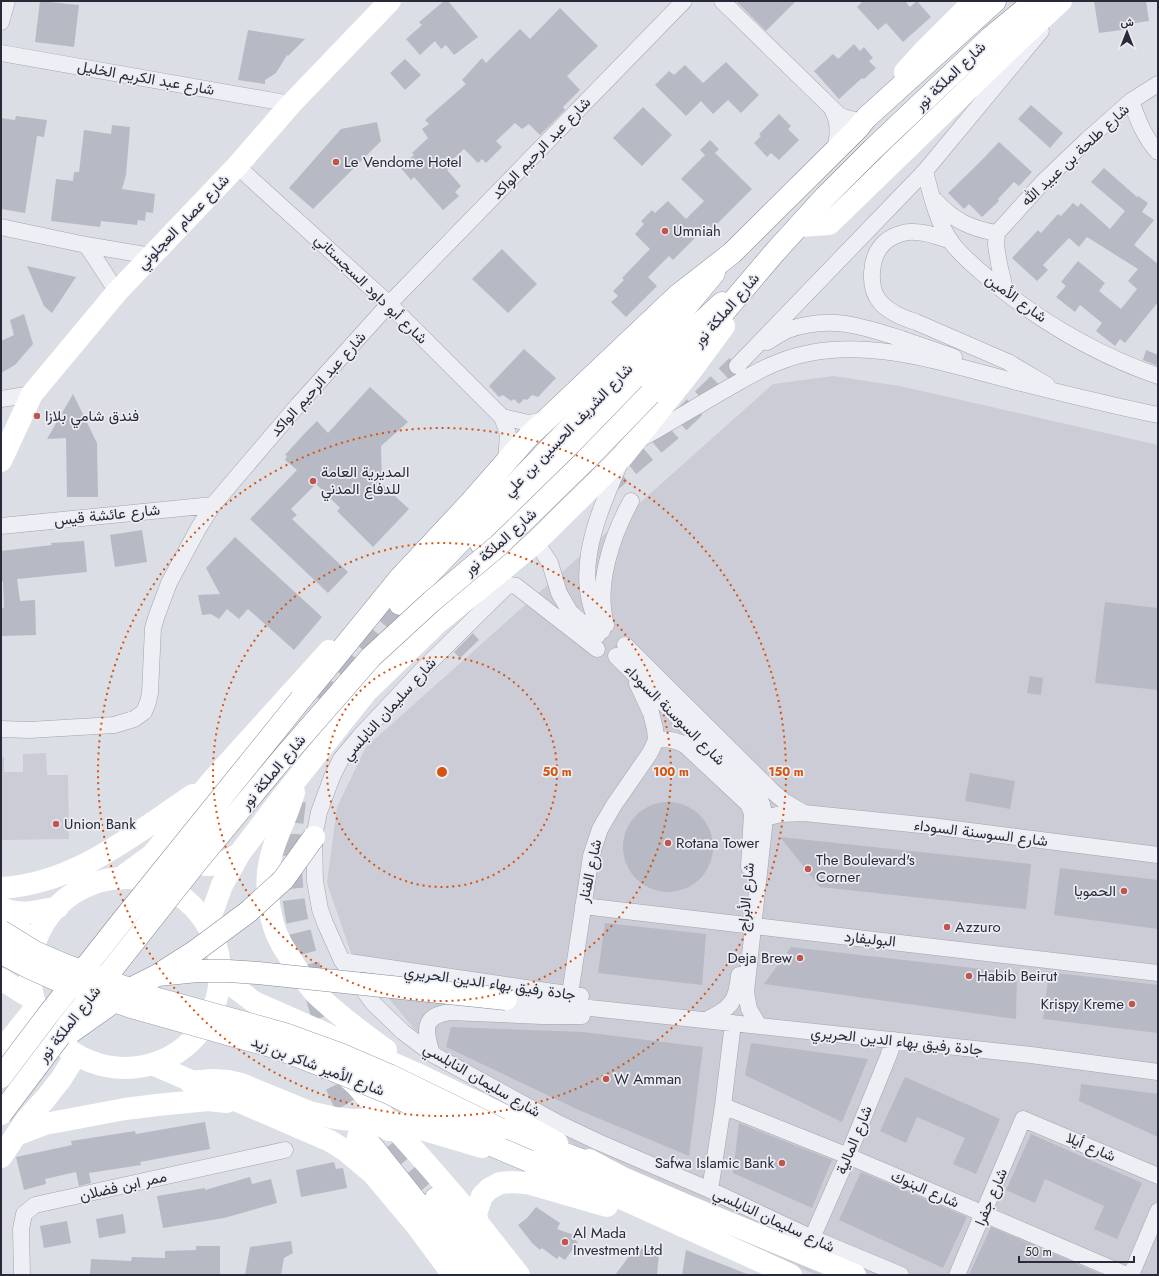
<svg xmlns="http://www.w3.org/2000/svg" width="1159" height="1276" viewBox="0 0 1159 1276" font-family="Jost,Vazirmatn,sans-serif">
	<style>
		.built { fill: #cbccd5 }
		.building { fill: #b7b9c4 }
		.lines { fill: none; stroke-linecap: round; stroke-linejoin: round }
		.secondary-tunnel { stroke: #b8bac3; stroke-width: 22; stroke-dasharray: 22 11; stroke-linecap: butt }
		.primary-tunnel { stroke: #b8bac3; stroke-width: 22; stroke-dasharray: 22 11; stroke-linecap: butt }
		.street-casing { stroke: #a2a4ae; stroke-width: 17 }
		.primary-casing { stroke: #9da0af; stroke-width: 23 }
		.highway-casing { stroke: #85899a; stroke-width: 23 }
		.street { stroke: #eeeff4; stroke-width: 16 }
		.secondary { stroke: #fff; stroke-width: 22 }
		.primary { stroke: #fff; stroke-width: 22 }
		.highway { stroke: #fff; stroke-width: 22 }
		.primary-bridge-casing { stroke: #9da0af; stroke-width: 23; stroke-linecap: butt }
		.highway-bridge-casing { stroke: #85899a; stroke-width: 23; stroke-linecap: butt }
		.secondary-bridge { stroke: #fff; stroke-width: 22 }
		.primary-bridge { stroke: #fff; stroke-width: 22 }
		.highway-bridge { stroke: #fff; stroke-width: 22 }
		.ring { fill: none; stroke: #d55410; stroke-width: 2; stroke-dasharray: 2 4 }
		.poi-dot { fill: #bf554d; stroke: #ebedf3; stroke-width: 1.5 }
		.labels { text-anchor: middle; stroke-width: 3.5; stroke-linejoin: round; paint-order: stroke }
		.street-label { font-size: 15px; fill: #282a39; stroke: #ebedf3 }
		.poi-label { font-size: 15px; fill: #282a39; stroke: #ebedf3; text-anchor: start }
		.centre { fill: #d55410; stroke: #ebedf3; stroke-width: 2 }
		.ring-label { font-size: 12px; text-anchor: middle; font-weight: bold; fill: #d55410; stroke: #ebedf3; stroke-width: 3.5; stroke-linejoin: round; paint-order: stroke }
	</style>
	<rect width="100%" height="100%" fill="#dcdee5"/>
	<!-- built -->
	<path class="built" d="M833,376L900,386L1158,445V1275H817L728,1240L621,1179L415,1030L351,953L327,883L337,807L366,747L773,384Z
		M46,753L47,775H68L69,839L1,840V757H4V772H23V754Z"/>
	<!-- building -->
	<path class="building" d="M40,1L79,5L74,47L35,42Z
		M444,1H448L478,37L454,55L446,45L441,49L435,41L420,55L406,39L422,25L419,22Z
		M736,1H796L766,31Z
		M863,1H905L910,7L917,1L931,17L903,42L886,23L878,30L857,7Z
		M1094,1H1146L1149,21L1121,25L1122,30L1099,33Z
		M560,8L598,46L567,76L580,90L563,107L565,110L540,135L529,124L522,129L515,123L496,141L502,147L486,163L482,159L478,163L464,149L446,166L449,169L447,170L461,186L455,192L459,196L443,210L414,177L411,180L400,167L414,155L412,153L428,138L422,129L429,124L425,120L466,84L462,80L482,58L486,63L520,29L530,39Z
		M248,30L305,39L288,56L287,55L276,73L265,80V84L238,80Z
		M854,44L860,51L864,47L873,58L869,61L876,68L864,79L862,78L839,99L814,71L833,54L838,59Z
		M405,59L421,75L405,90L390,73Z
		M726,62L759,95L741,113L728,100L713,114L701,101L686,116L655,85L669,71L674,75L685,65L703,83Z
		M1031,105L1063,133L1050,148L1018,119Z
		M643,107L672,135L642,166L613,138Z
		M779,114L791,126L788,129L799,140L779,160L771,153L767,157L754,143L761,136L759,134Z
		M16,116L47,120L44,137L37,136L25,213L1,209V118L15,120Z
		M377,122L381,141L313,209L289,188L341,129Z
		M112,125L130,127L126,175L122,189L155,194L153,213L146,212L145,221L138,220L137,225L101,221L100,227L51,221L56,179L73,181L74,172H79L84,130L111,134Z
		M710,140L719,149L715,153L752,189L712,229L708,225L673,260L669,256L648,277L657,286L626,317L611,302L618,296L613,291L624,280L622,278L650,249L635,234L644,224L641,221L652,210L655,213L668,201L686,219L704,201L681,179L705,155L700,150Z
		M999,142L1032,172L1019,186L1014,182L998,199L999,201L982,217L969,204L964,209L948,193L980,162Z
		M1104,168L1137,197L1138,196L1148,203L1142,212L1154,220L1134,245L1158,264V302L1125,343L1120,339L1115,346L1096,331L1102,323L1080,305L1075,312L1056,297L1066,286L1061,282L1078,261L1105,283L1099,291L1121,309L1137,289L1128,281L1138,269L1087,237L1079,247L1069,238L1043,265L1048,270L1037,281L1012,258L1038,230L1041,233L1058,214L1061,216L1073,203L1078,207L1081,203L1110,229L1125,211L1091,182Z
		M502,249L537,284L508,313L472,279Z
		M27,266L76,277L52,313L44,306Z
		M24,314L33,344L15,365L1,373V341L14,335L10,320Z
		M524,349L556,378L538,397L532,395L527,400L524,399L519,404L514,399L511,401L503,395L499,397L489,386Z
		M1146,350L1158,355V366L1143,360Z
		M370,387L408,422L381,446L382,484L409,509L373,547L337,511L340,508L316,484L291,509L297,515L292,519L348,572L328,593L250,519L297,470L285,460L287,456L285,455L304,434L317,421L328,433Z
		M73,394L97,443L98,497H67L66,438L47,439Z
		M142,530L147,562L115,567L110,535Z
		M235,537L322,617L294,650L248,609L239,619L227,609L219,619L211,614L202,615L198,595L220,594L206,568Z
		M84,541L87,572L17,579L20,601L35,600L36,635L1,636V608H4L3,581H1V551L52,545L51,543Z
		M1105,602L1158,608V690L1095,683Z
		M473,633L479,640L460,658L454,652Z
		M1030,676L1043,678L1041,695L1027,693Z
		M970,773L1015,781L1010,809L965,801Z
		M623 847a45 45 0 1 1 90 0a45 45 0 1 1-90 0Z
		M780,837L1031,864L1026,909L820,887Z
		M1060,868L1158,880V929L1054,915Z
		M605,923L706,934L702,985L598,973Z
		M791,947L1017,973L1016,1019L764,984Z
		M1049,972L1158,985V1033L1043,1019Z
		M451,1027L583,1032L703,1047L689,1156L581,1111L446,1047Z
		M751,1043L868,1059L842,1122L745,1075Z
		M905,1077L1000,1119L976,1174L953,1164L965,1138L917,1117L906,1143L880,1131Z
		M1081,1084L1158,1094V1137L1079,1101Z
		M205,1122L210,1149L140,1162L141,1165L89,1173L91,1183L79,1186L76,1172L45,1179L46,1184L24,1190L16,1157L72,1145L71,1141L135,1131L136,1134Z
		M739,1123L832,1160L812,1208L733,1173Z
		M1031,1134L1142,1183L1117,1239L1094,1229L1104,1206L1045,1179L1035,1203L1006,1190Z
		M334,1162L336,1169L343,1168L347,1188L301,1197L296,1170Z
		M861,1172L967,1217L943,1268L839,1220Z
		M250,1177L252,1184L271,1179L277,1203L224,1218L163,1228L157,1196L205,1188V1190Z
		M536,1207L560,1223L557,1229L577,1236L574,1239L578,1242L565,1260L559,1256L557,1259L542,1248L540,1250L532,1243L518,1225L527,1218Z
		M123,1214L126,1233L99,1238L96,1219Z
		M67,1221L71,1243L44,1248L40,1226Z
		M991,1227L1103,1275H969Z
		M291,1241L293,1253L284,1258L281,1275H245L250,1247Z
		M196,1246H220V1275H90L91,1259L131,1261L132,1257L165,1258V1251L196,1250Z
		M636,1247L659,1253L657,1275H615Z
		M686,1250L747,1274V1275H682Z"/>
	<g class="lines">
		<!-- secondary-tunnel -->
		<path class="secondary-tunnel" d="M604,487L669,432L737,366"/>
		<!-- primary-tunnel -->
		<path class="primary-tunnel" d="M320,700L400,604
			M295,801C291,831 289,862 293,893C295,918 303,943 309,967C316,995 323,1023 335,1049
			M322,1055L343,1100L364,1134
			M372,1117L389,1141L436,1198"/>
		<!-- street casing -->
		<g class="street-casing">
			<path id="street" d="M722,1L840,116L857,121L866,118
				M1,22L7,1
				M1,53L291,104
				M1131,101C1138,120 1144,137 1158,152
				M832,109C840,123 838,136 835,151
				M237,166L389,304L502,417L508,434L506,462
				M925,171C931,195 937,221 951,242C963,258 980,271 995,284C1044,324 1098,355 1158,376
				M935,200C952,220 972,229 997,233
				M1,227L86,245L151,256
				M951,241C939,237 927,232 915,232C905,231 891,236 884,243C870,256 867,288 881,303C890,313 903,318 916,322L1008,362L1047,385
				M86,245L95,258L117,292
				M1006,293L999,264L996,245L997,233L1043,182L1087,140L1131,101L1158,84
				M767,342C774,338 781,333 788,330C830,315 862,326 902,339C919,345 937,351 954,357
				M737,366L925,171L1041,31
				M1,399L32,394
				M502,417L529,423L546,420
				M639,440C670,423 700,404 730,387C746,378 762,368 779,362C854,332 939,362 1013,381C1061,393 1109,405 1158,415
				M1,526L213,505
				M536,542L550,563L559,593L566,605L570,612L597,636
				M606,625C595,585 612,536 631,501
				M602,631C569,576 598,515 620,463
				M625,645L772,791L785,802L804,813
				M597,649L516,586L510,585L507,586L421,671L360,736L341,759L332,777L319,812L314,837L315,881L320,909L325,923L342,961L373,1003L403,1032L432,1054L558,1123L598,1142L710,1190L812,1238L901,1275
				M616,656L758,797L762,804L765,818L746,992L749,1009L759,1026
				M1,729L29,730L114,725L134,719L144,712L148,702L150,693L153,628L157,615L169,583L198,529L213,505L298,405L389,304L684,1
				M656,740C667,738 675,740 685,745L748,804L752,813L749,867
				M765,818L781,814L804,813L931,826L1158,855
				M583,906L1158,973
				M342,961L581,996
				M570,994L591,856L600,829L614,805L650,753L656,740L655,729L651,713L637,683
				M506,999L1031,1055L1158,1072
				M706,1020C730,1009 737,1002 739,975
				M432,1054C425,1031 421,1016 450,1012L542,1016H582
				M723,1106L848,1156L1127,1275
				M710,1190L723,1106L733,1023
				M812,1238L842,1170L888,1057L894,1040
				M22,1275L21,1229L24,1214L35,1205L285,1150
				M957,1275L1023,1119L1158,1176
				M1131,1275L1158,1211"/>
		</g>
		<!-- primary casing -->
		<g class="primary-casing">
			<path id="primary" d="M481,544L657,364L722,303
				M400,604L685,308L714,273
				M500,1129L605,1169
				M371,1145L475,1275
				M436,1198L497,1275"/>
		</g>
		<!-- highway casing -->
		<g class="highway-casing">
			<path id="highway" d="M650,394L666,379L696,345L775,252L825,197L873,149L990,38L1035,1
				M301,699L334,659L400,578L470,503L527,438L677,296L732,253L858,128L866,118L995,1"/>
		</g>
		<!-- street -->
		<use href="#street" class="street"/>
		<!-- secondary -->
		<path class="secondary" d="M905,72L925,50L974,1
			M799,226L829,224L1019,40L1061,1
			M1,461L32,394L117,292L237,166L291,104L390,1
			M294,792C287,819 271,844 268,872C266,894 270,924 281,943C285,951 291,958 295,966C301,975 308,985 315,993C337,1014 361,1032 386,1050
			M184,850C196,873 223,866 240,853
			M30 973a95 95 0 1 1 190 0a95 95 0 1 1-190 0Z
			M119,879L153,854L209,784L329,651
			M1,888C75,884 134,834 193,795
			M1,907C17,917 40,911 58,907
			M8,911C22,926 27,940 14,957
			M207,923L213,910L222,885L240,853L284,795L367,691L436,624L500,572L536,542L623,456L691,371L724,326
			M221,977L266,1011
			M1,979L34,1000
			M254,1002L415,1073L526,1126L557,1143
			M1,1051L36,1007
			M152,1064L330,1141L346,1151L371,1172
			M344,1074L356,1085L426,1163L478,1223L519,1275
			M389,1130C374,1120 357,1125 357,1145C357,1153 363,1161 368,1168L416,1225L453,1275
			M16,1135L45,1124L125,1109L157,1105L208,1100L227,1102
			M1,1157L27,1119L46,1098L61,1079L76,1055
			M589,1160L621,1177L688,1206L855,1275
			M529,1161L625,1200L791,1275
			M478,1223L476,1214L482,1196L489,1189L500,1183L511,1182L527,1183L607,1206"/>
		<!-- primary -->
		<use href="#primary" class="primary"/>
		<!-- highway -->
		<use href="#highway" class="highway"/>
		<!-- primary-bridge casing -->
		<g class="primary-bridge-casing">
			<path id="primary-bridge" d="M1,931L35,952L65,965L151,997L285,1034L340,1054L389,1075L500,1129
				M1,953L30,968L57,980L131,1007L274,1047L318,1064L389,1093L489,1144L529,1161"/>
		</g>
		<!-- highway-bridge casing -->
		<g class="highway-bridge-casing">
			<path id="highway-bridge" d="M158,975L197,971H228L258,973L506,999
				M71,1032L136,986L158,975L194,952L248,912L283,880L314,837
				M1,1077L47,1016L122,921L301,699
				M1,1114L65,1029L196,863L282,759L371,657L432,601L499,545L585,461L650,394"/>
		</g>
		<!-- secondary-bridge -->
		<path class="secondary-bridge" d="M190,1082L212,1080L228,1081L241,1084L309,1112L335,1118L352,1120L374,1119L404,1124L482,1147"/>
		<!-- primary-bridge -->
		<use href="#primary-bridge" class="primary-bridge"/>
		<!-- highway-bridge -->
		<use href="#highway-bridge" class="highway-bridge"/>
	</g>
	<!-- distance rings -->
	<g class="ring">
		<circle cx="442" cy="772" r="115"/>
		<circle cx="442" cy="772" r="229"/>
		<circle cx="442" cy="772" r="344"/>
	</g>
	<!-- markers -->
	<g class="poi-dot">
		<circle cx="336" cy="162" r="4"/>
		<circle cx="665" cy="231" r="4"/>
		<circle cx="37" cy="416" r="4"/>
		<circle cx="313" cy="481" r="4"/>
		<circle cx="56" cy="824" r="4"/>
		<circle cx="668" cy="843" r="4"/>
		<circle cx="808" cy="869" r="4"/>
		<circle cx="1124" cy="891" r="4"/>
		<circle cx="947" cy="927" r="4"/>
		<circle cx="800" cy="958" r="4"/>
		<circle cx="969" cy="976" r="4"/>
		<circle cx="1132" cy="1004" r="4"/>
		<circle cx="606" cy="1079" r="4"/>
		<circle cx="782" cy="1163" r="4"/>
		<circle cx="565" cy="1242" r="4"/>
	</g>
	<g class="labels">
		<!-- street labels -->
		<g class="street-label">
			<text transform="translate(950 76) rotate(-44)" y="5">شارع الملكة نور</text>
			<text transform="translate(146 78) rotate(10)" y="5">شارع عبد الكريم الخليل</text>
			<text transform="translate(541 148) rotate(-46)" y="5">شارع عبد الرحيم الواكد</text>
			<text transform="translate(1075 155) rotate(-43)" y="5">شارع طلحة بن عبيد الله</text>
			<text transform="translate(183 222) rotate(-46)" y="5">شارع عصام العجلوني</text>
			<text transform="translate(371 289) rotate(44)" y="5">شارع أبو داود السجستاني</text>
			<text transform="translate(1016 298) rotate(36)" y="5">شارع الأمين</text>
			<text transform="translate(726 310) rotate(-49)" y="5">شارع الملكة نور</text>
			<text transform="translate(318 384) rotate(-48)" y="5">شارع عبد الرحيم الواكد</text>
			<text transform="translate(568 430) rotate(-46)" y="5">شارع الشريف الحسين بن علي</text>
			<text transform="translate(107 515) rotate(-6)" y="5">شارع عائشة قيس</text>
			<text transform="translate(500 542) rotate(-42)" y="5">شارع الملكة نور</text>
			<text transform="translate(389 709) rotate(-48)" y="5">شارع سليمان النابلسي</text>
			<text transform="translate(675 715) rotate(45)" y="5">شارع السوسنة السوداء</text>
			<text transform="translate(273 772) rotate(-50)" y="5">شارع الملكة نور</text>
			<text transform="translate(981 833) rotate(7)" y="5">شارع السوسنة السوداء</text>
			<text transform="translate(590 871) rotate(-78)" y="5">شارع الفنار</text>
			<text transform="translate(746 897) rotate(-85)" y="5">شارع الأبراج</text>
			<text transform="translate(870 939) rotate(6)" y="5">البوليفارد</text>
			<text transform="translate(490 983) rotate(8)" y="5">جادة رفيق بهاء الدين الحريري</text>
			<text transform="translate(69 1024) rotate(-52)" y="5">شارع الملكة نور</text>
			<text transform="translate(897 1041) rotate(6)" y="5">جادة رفيق بهاء الدين الحريري</text>
			<text transform="translate(318 1066) rotate(21)" y="5">شارع الأمير شاكر بن زيد</text>
			<text transform="translate(482 1080) rotate(30)" y="5">شارع سليمان النابلسي</text>
			<text transform="translate(854 1140) rotate(-68)" y="5">شارع المالية</text>
			<text transform="translate(1091 1147) rotate(23)" y="5">شارع أيلا</text>
			<text transform="translate(123 1186) rotate(-13)" y="5">ممر ابن فضلان</text>
			<text transform="translate(925 1189) rotate(23)" y="5">شارع البنوك</text>
			<text transform="translate(991 1197) rotate(-67)" y="5">شارع جفرا</text>
			<text transform="translate(774 1220) rotate(25)" y="5">شارع سليمان النابلسي</text>
		</g>
		<!-- poi labels -->
		<g class="poi-label">
			<text x="344" y="167">Le Vendome Hotel</text>
			<text x="673" y="236">Umniah</text>
			<text x="45" y="421">فندق شامي بلازا</text>
			<text x="321" y="477">المديرية العامة<tspan x="321" dy="17">للدفاع المدني</tspan></text>
			<text x="64" y="829">Union Bank</text>
			<text x="676" y="848">Rotana Tower</text>
			<text x="816" y="865">The Boulevard's<tspan x="816" dy="17">Corner</tspan></text>
			<text x="1116" y="896" text-anchor="end">الحمويا</text>
			<text x="955" y="932">Azzuro</text>
			<text x="792" y="963" text-anchor="end">Deja Brew</text>
			<text x="977" y="981">Habib Beirut</text>
			<text x="1124" y="1009" text-anchor="end">Krispy Kreme</text>
			<text x="614" y="1084">W Amman</text>
			<text x="774" y="1168" text-anchor="end">Safwa Islamic Bank</text>
			<text x="573" y="1238">Al Mada<tspan x="573" dy="17">Investment Ltd</tspan></text>
		</g>
	</g>
	<circle cx="442" cy="772" r="6" class="centre"/>
	<g class="ring-label">
		<text x="557" y="776">50 m</text>
		<text x="671" y="776">100 m</text>
		<text x="786" y="776">150 m</text>
	</g>
	<!-- border -->
	<rect width="1159" height="1276" fill="none" stroke="#282a39" stroke-width="4"/>
	<!-- north arrow -->
	<g transform="translate(1127 32)" stroke="#ebedf3" stroke-width="3" paint-order="stroke">
	<path d="M0-3L7 15L0 10L-7 15Z" fill="#282a39"/>
	<text y="-6" font-size="11" font-weight="bold" text-anchor="middle" fill="#282a39">ش</text>
	</g>
	<!-- scale -->
	<path d="M1019 1256v6h115v-6" fill="none" stroke="#282a39" stroke-width="2"/>
	<text x="1025" y="1256" font-size="12" fill="#282a39" stroke="#ebedf3" stroke-width="3" paint-order="stroke">50 m</text>
</svg>
